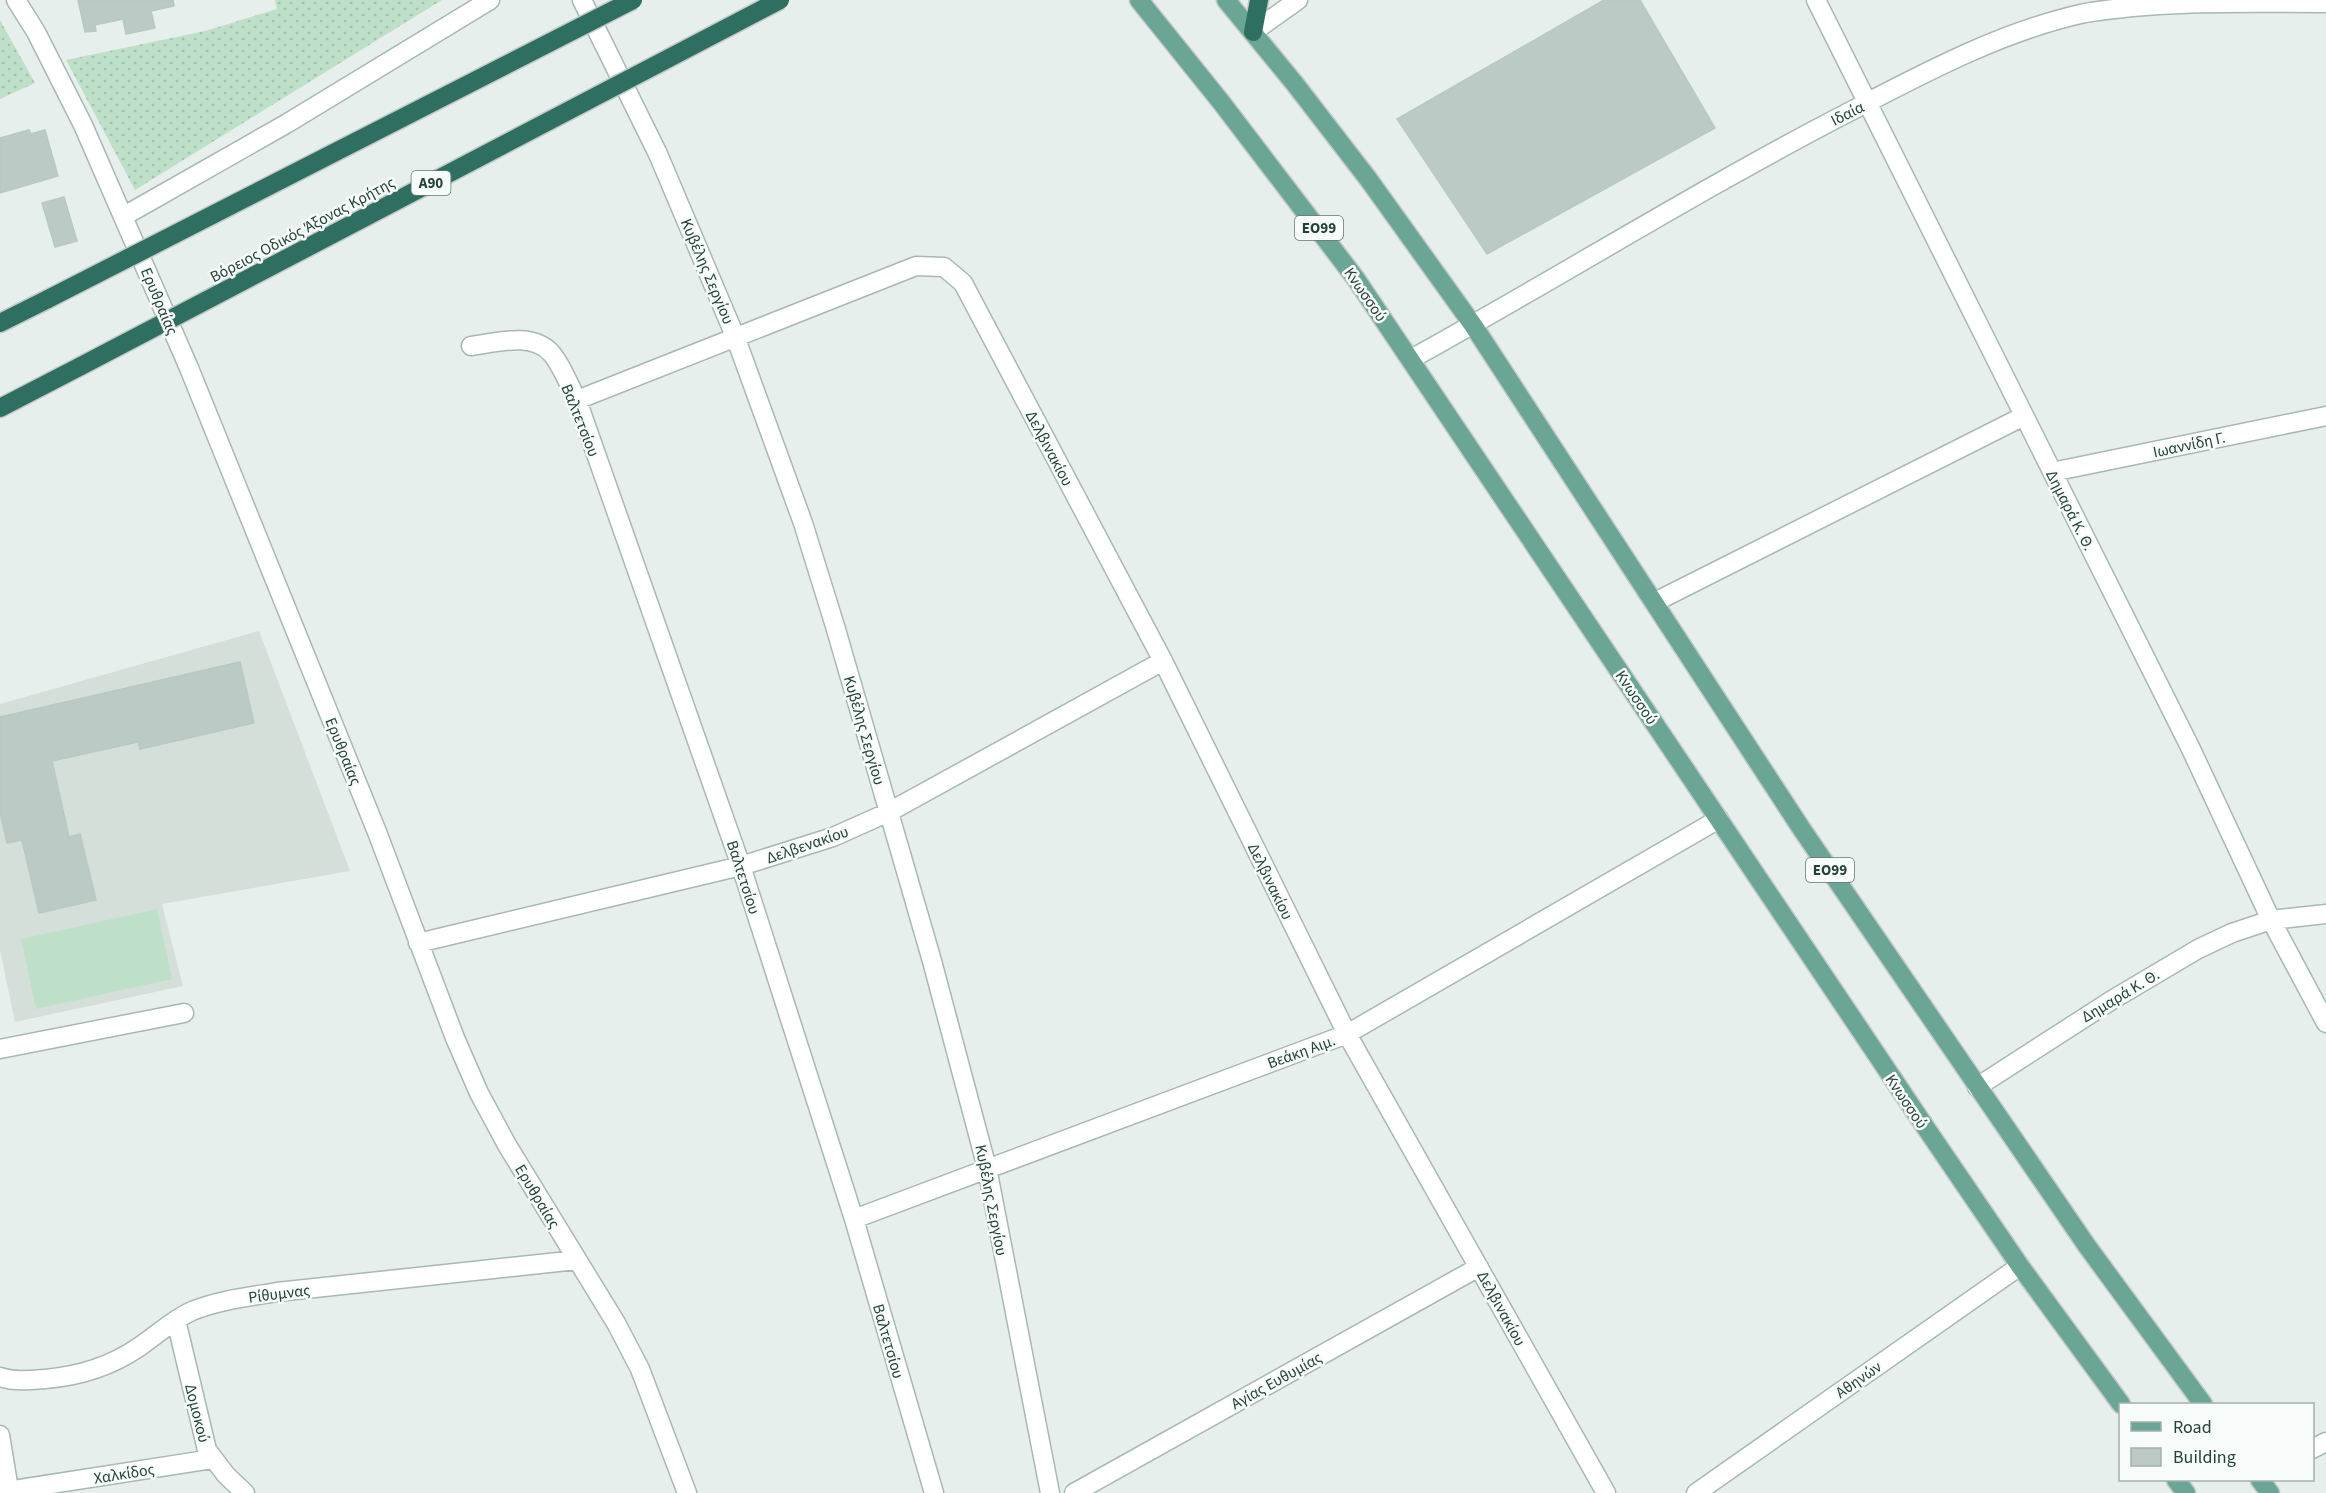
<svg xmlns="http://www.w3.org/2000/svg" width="2326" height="1493" viewBox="0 0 2326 1493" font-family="'Source Sans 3',sans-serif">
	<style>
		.built { fill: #d4dfda }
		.grass { fill: url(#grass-dots) }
		.garden { fill: #bfe0c8 }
		.building { fill: #bbcac4; stroke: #b8c9c2; stroke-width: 1.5 }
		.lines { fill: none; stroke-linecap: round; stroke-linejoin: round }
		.service-casing { stroke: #a8b8b2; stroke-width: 21 }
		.minor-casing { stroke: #a8b8b2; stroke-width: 21 }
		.primary-casing { stroke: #c2cac8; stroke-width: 21 }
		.motorway-casing { stroke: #c2cac8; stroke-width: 21 }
		.service { stroke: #fff; stroke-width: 18 }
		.minor { stroke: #fff; stroke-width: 18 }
		.primary { stroke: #6aa596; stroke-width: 18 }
		.motorway { stroke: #2f6f62; stroke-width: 18 }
		.motorway-bridge-casing { stroke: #c2cac8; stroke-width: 21; stroke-linecap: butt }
		.motorway-bridge { stroke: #2f6f62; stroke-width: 18 }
		.labels { text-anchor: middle; stroke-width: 5; stroke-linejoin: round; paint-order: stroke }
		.shield { fill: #f7fbf9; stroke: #637a73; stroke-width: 1.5 }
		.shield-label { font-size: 15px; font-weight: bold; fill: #24423a }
		.street-label { font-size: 16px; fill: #24423a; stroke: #f7fbf9 }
	</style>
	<defs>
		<pattern id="grass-dots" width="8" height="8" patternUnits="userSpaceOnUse" patternTransform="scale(1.5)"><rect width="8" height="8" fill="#bfe0c8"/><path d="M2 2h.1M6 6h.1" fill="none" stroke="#a4c1ad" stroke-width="1.8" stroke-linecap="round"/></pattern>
	</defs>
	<rect width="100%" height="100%" fill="#e6efeb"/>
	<!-- built -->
	<path class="built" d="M259,631L350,871L162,904L183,986L15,1022L0,950V704Z"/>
	<!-- grass -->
	<path class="grass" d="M275,0H442L135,190L66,60L205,31L277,9Z
		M0,20L35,83L0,99Z"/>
	<!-- garden -->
	<path class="garden" d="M157,909L172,979L36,1009L21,939Z"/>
	<!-- building -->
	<path class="building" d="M78,0H173L174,6L151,11L155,28L126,34L123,19L95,25L96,31L85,32Z
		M1604,0H1640L1715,128L1487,254L1397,119Z
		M29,130L31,134L45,130L58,176L0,193V138Z
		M64,197L77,241L55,247L42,203Z
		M240,662L254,723L140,749L138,742L52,761L69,837L80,834L96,900L39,913L22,840L7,843L0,812V717Z"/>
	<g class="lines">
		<!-- service casing -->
		<g class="service-casing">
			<path id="service" d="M0,1049L184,1013"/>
		</g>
		<!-- minor casing -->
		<g class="minor-casing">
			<path id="minor" d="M16,0L36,32L83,125L189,368L377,832L455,1038L479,1093L507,1145L616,1323L640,1369L687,1493
				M582,0L658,154L735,336L803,523L835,626L932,961L987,1168L1050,1493
				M1816,0L2190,747L2271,920L2326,1023
				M1253,32L1298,0
				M124,216L286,124L490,0
				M471,346C495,343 533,331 552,354C562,366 569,385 577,400L741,866L854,1219L934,1493
				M1411,359C1558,278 1700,189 1849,112C1924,73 2002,31 2085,13C2164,0 2246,3 2326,3
				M577,400L916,266L944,267L963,283L1163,661L1347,1034L1606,1493
				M2052,472L2326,416
				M1655,602L2024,416
				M418,943L741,866L833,837L889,812L1163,661
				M1977,1087L2112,1000L2198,949L2232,933L2271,920L2326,914
				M854,1219L1347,1034L1719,819
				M176,1320L207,1450L226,1475L245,1493
				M0,1377C14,1382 31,1380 45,1379C80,1376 110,1367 139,1347C157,1335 172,1320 192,1311C219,1300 248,1297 277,1292L577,1260
				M0,1435L9,1490
				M2312,1449L2326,1442
				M0,1492L212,1459
				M1074,1493L1479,1267
				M1696,1493L2020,1266"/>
		</g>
		<!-- primary casing -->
		<g class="primary-casing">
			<path id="primary" d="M1139,0L1221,102L1356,279L1928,1131L2020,1266L2121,1404
				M1226,0L1295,84L1369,180L1473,325L1801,828L2087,1246L2203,1404
				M2176,1480L2186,1493
				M2260,1480L2270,1493"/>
		</g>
		<!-- motorway casing -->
		<g class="motorway-casing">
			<path id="motorway" d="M1253,32L1259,0
				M0,323L48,299
				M0,408L81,366"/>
		</g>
		<!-- service -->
		<use href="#service" class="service"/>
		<!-- minor -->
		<use href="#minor" class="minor"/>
		<!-- primary -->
		<use href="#primary" class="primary"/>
		<!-- motorway -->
		<use href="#motorway" class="motorway"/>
		<!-- motorway-bridge casing -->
		<g class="motorway-bridge-casing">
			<path id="motorway-bridge" d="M48,299L633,0
				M81,366L780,0"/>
		</g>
		<!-- motorway-bridge -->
		<use href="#motorway-bridge" class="motorway-bridge"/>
	</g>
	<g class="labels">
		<!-- shield labels -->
		<g class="shield">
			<rect x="411.5" y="171" width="39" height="24" rx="4.5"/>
			<rect x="1295" y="216" width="48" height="24" rx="4.5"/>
			<rect x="1806" y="858" width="48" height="24" rx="4.5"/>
		</g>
		<g class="shield-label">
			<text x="431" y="188">Α90</text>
			<text x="1319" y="233">ΕΟ99</text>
			<text x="1830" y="875">ΕΟ99</text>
		</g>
		<!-- street labels -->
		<g class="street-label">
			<text transform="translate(1847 113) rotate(-27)" y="6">Ιδαία</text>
			<text transform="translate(302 229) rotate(-28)" y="6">Βόρειος Οδικός Άξονας Κρήτης</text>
			<text transform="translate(708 271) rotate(67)" y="6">Κυβέλης Σεργίου</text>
			<text transform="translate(1366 294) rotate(55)" y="6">Κνωσσού</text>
			<text transform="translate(160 301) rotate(67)" y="6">Ερυθραίας</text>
			<text transform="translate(581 420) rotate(68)" y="6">Βαλτετσίου</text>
			<text transform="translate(2189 444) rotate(-12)" y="6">Ιωαννίδη Γ.</text>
			<text transform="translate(1050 448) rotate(62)" y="6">Δελβινακίου</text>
			<text transform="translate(2071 510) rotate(63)" y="6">Δημαρά Κ. Θ.</text>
			<text transform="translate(1637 697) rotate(56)" y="6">Κνωσσού</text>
			<text transform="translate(865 730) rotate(74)" y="6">Κυβέλης Σεργίου</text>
			<text transform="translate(344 751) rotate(68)" y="6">Ερυθραίας</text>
			<text transform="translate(807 844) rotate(-19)" y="6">Δελβενακίου</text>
			<text transform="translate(744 877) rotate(72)" y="6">Βαλτετσίου</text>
			<text transform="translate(1271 881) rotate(64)" y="6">Δελβινακίου</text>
			<text transform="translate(2120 995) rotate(-31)" y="6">Δημαρά Κ. Θ.</text>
			<text transform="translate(1301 1051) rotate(-20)" y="6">Βεάκη Αιμ.</text>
			<text transform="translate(1907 1101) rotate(56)" y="6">Κνωσσού</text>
			<text transform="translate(538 1196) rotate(59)" y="6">Ερυθραίας</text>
			<text transform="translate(992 1200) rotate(79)" y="6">Κυβέλης Σεργίου</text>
			<text transform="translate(279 1293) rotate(-7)" y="6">Ρίθυμνας</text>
			<text transform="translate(1502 1308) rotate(61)" y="6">Δελβινακίου</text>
			<text transform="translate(889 1341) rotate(74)" y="6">Βαλτετσίου</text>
			<text transform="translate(1858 1379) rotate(-35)" y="6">Αθηνών</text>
			<text transform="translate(1276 1380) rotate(-29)" y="6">Αγίας Ευθυμίας</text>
			<text transform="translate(198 1413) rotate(76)" y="6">Δομοκού</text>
			<text transform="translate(124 1473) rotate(-9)" y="6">Χαλκίδος</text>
		</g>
	</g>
	<!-- legend -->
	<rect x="2119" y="1403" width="195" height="78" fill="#f7fbf9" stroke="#a3b1ad" stroke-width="1.5"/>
	<rect x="2131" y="1422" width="30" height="9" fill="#6aa596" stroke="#a3b1ad" stroke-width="1.5"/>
	<text x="2173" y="1433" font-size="18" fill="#24423a">Road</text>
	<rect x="2131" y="1448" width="30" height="18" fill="#bbcac4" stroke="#a3b1ad" stroke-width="1.5"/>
	<text x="2173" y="1463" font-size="18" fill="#24423a">Building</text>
</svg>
